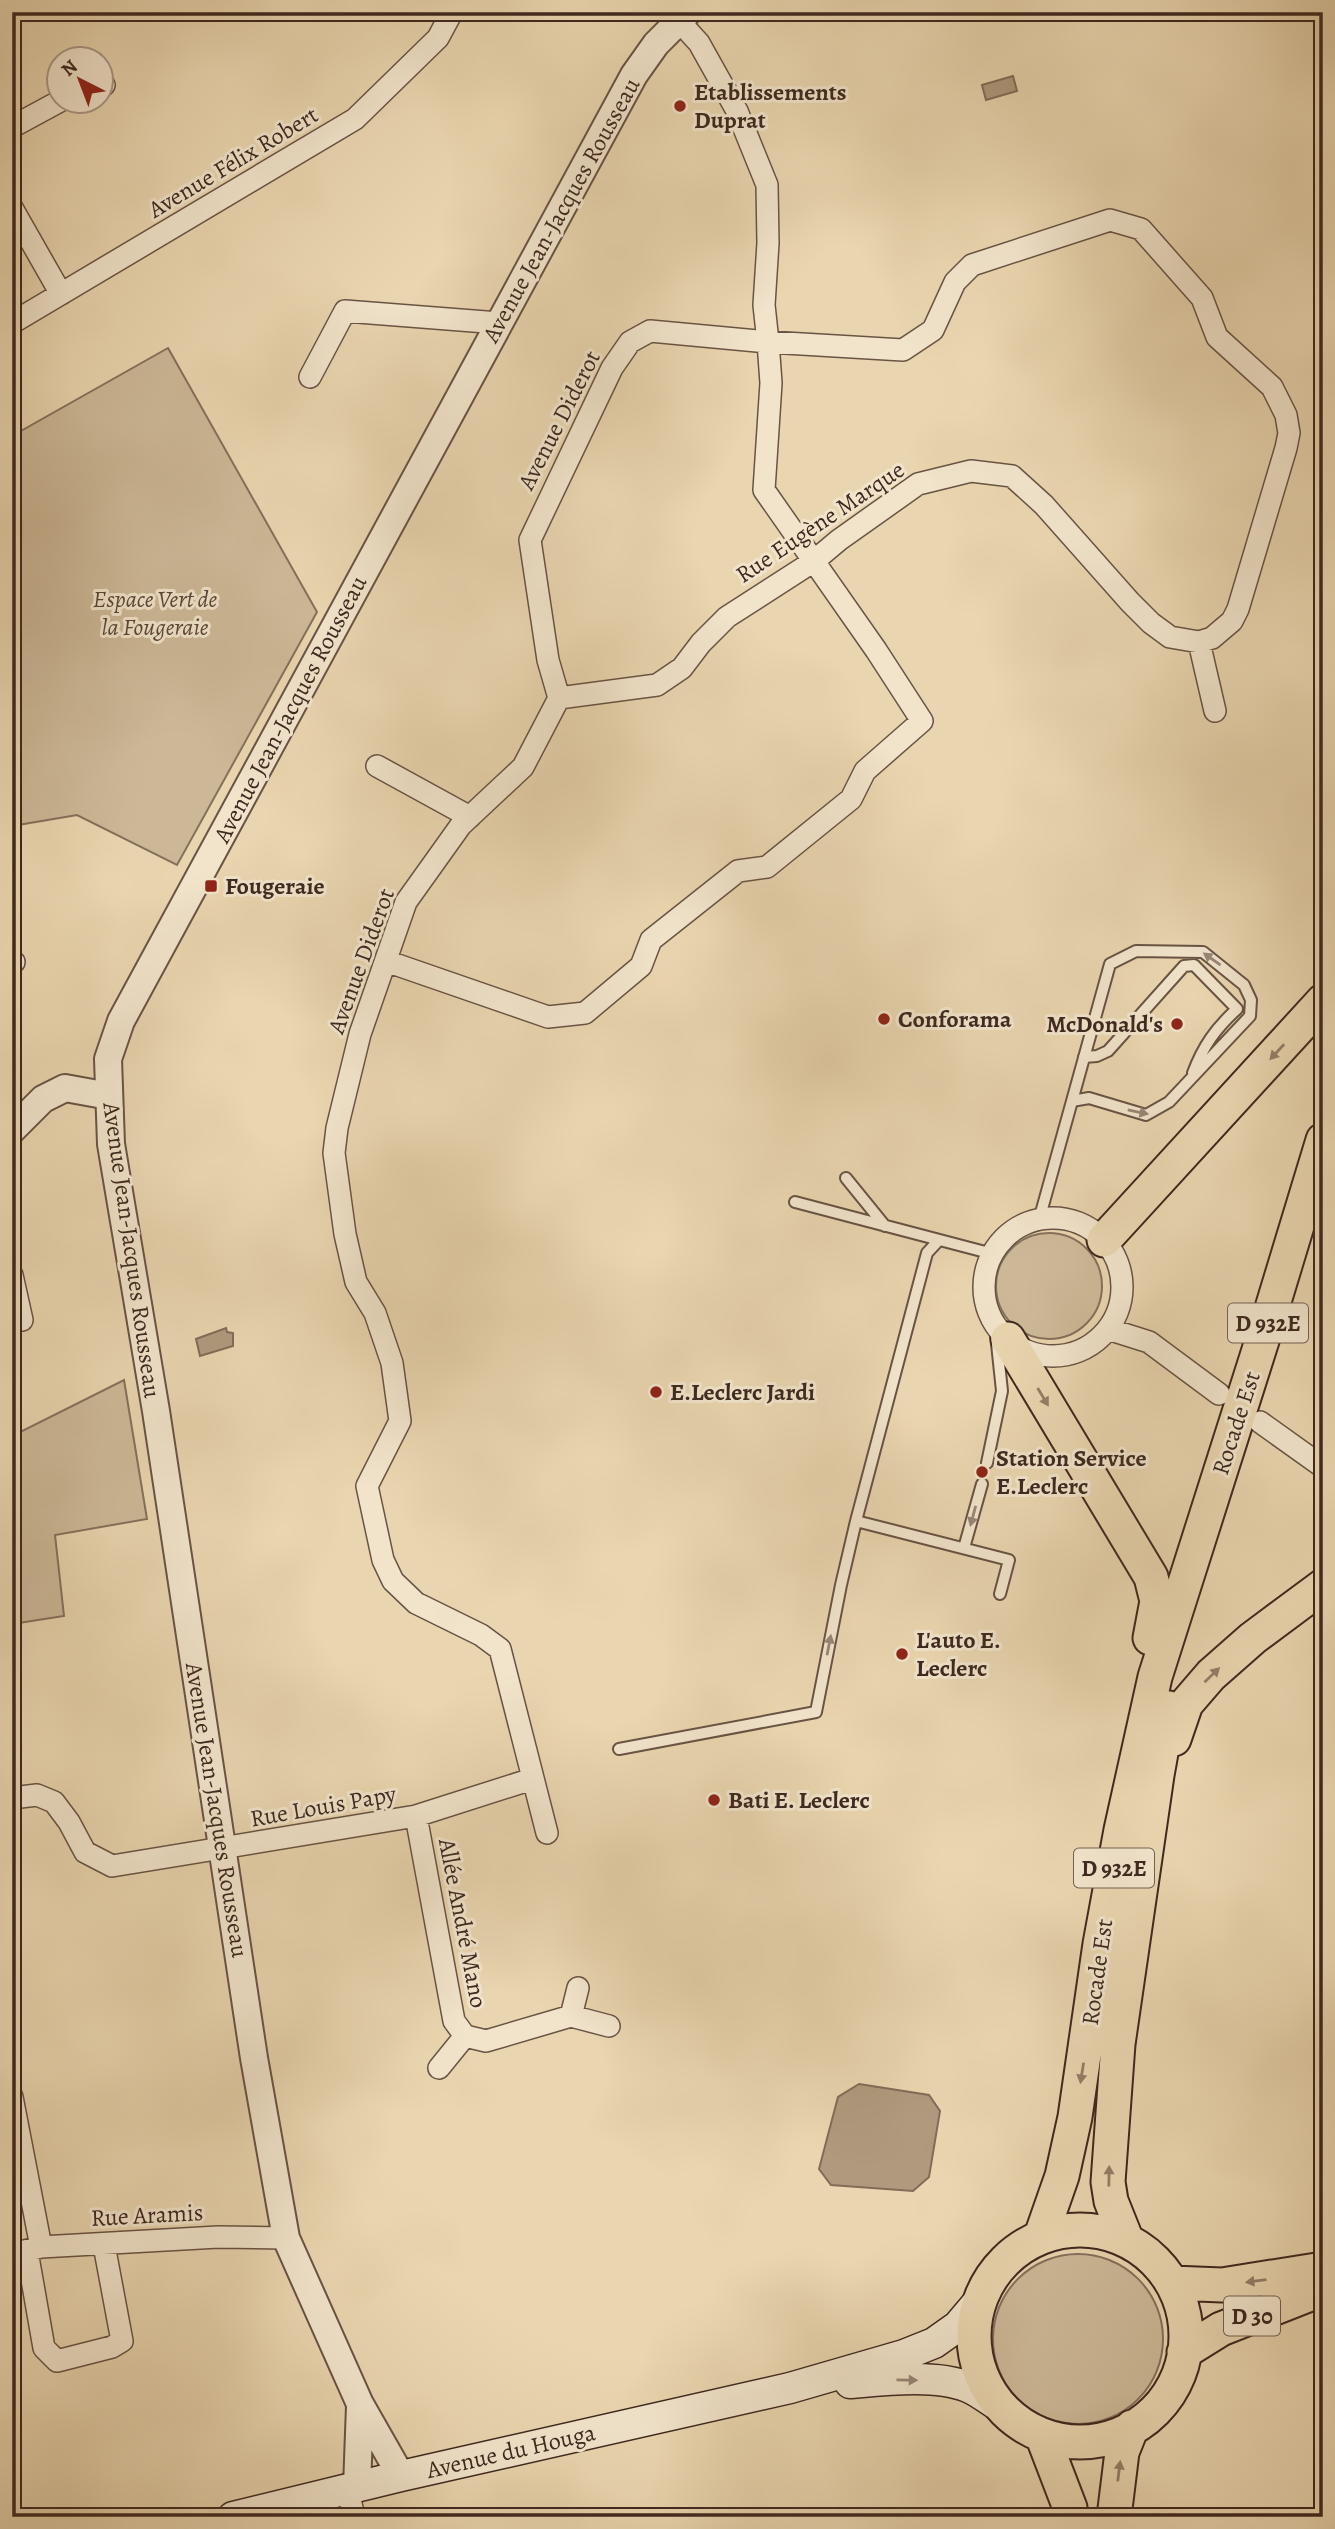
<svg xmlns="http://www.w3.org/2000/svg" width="1335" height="2529" viewBox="0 0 1335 2529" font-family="Alegreya,serif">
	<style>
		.green { fill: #ccb897; stroke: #85705c; stroke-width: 2 }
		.water { fill: #af9a7e; stroke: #826c58; stroke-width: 2 }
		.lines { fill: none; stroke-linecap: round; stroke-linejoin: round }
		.service-casing { stroke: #695344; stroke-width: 14 }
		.minor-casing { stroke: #695344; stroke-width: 24 }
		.tertiary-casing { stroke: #695344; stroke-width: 30 }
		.secondary-casing { stroke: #3e2820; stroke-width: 33 }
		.primary-casing { stroke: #3e2820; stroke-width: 37 }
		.service { stroke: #f1e4cb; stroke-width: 10 }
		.minor { stroke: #f1e4cb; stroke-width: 21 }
		.tertiary { stroke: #f1e4cb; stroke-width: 26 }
		.secondary { stroke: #f1e4cb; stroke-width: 30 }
		.primary { stroke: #e9d5af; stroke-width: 33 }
		.oneway { fill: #988676 }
		.oneway2 { fill: #947e68 }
		.poi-dot { fill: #8f2418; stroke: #f1e4cb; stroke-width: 2.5 }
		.labels { text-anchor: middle; stroke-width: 6; stroke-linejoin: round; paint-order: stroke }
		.shield { fill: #f1e4cb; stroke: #746053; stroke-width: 2 }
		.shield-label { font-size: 23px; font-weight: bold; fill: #3e2820 }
		.poi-label { font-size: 24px; font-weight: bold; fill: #3e2820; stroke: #f1e4cb; text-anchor: start }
		.street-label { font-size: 24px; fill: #3e2820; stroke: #f1e4cb }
		.park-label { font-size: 24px; font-style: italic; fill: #5a4538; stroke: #f1e4cb }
	</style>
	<rect width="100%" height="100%" fill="#e9d5af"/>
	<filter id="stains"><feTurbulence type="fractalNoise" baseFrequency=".00286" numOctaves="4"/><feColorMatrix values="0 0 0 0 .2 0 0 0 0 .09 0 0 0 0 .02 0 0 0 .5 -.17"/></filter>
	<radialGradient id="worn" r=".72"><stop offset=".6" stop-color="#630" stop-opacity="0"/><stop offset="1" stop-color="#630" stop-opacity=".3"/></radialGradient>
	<!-- green -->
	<path class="green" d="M168,348L317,612L177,865L77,815L12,826V436Z
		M996 1286a53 53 0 1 1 106 0a53 53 0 1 1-106 0Z
		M124,1380L147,1519L55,1535L64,1616L12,1624V1436Z
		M993 2339a85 85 0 1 1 170 0a85 85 0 1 1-170 0Z"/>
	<!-- water -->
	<path class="water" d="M1013,76L1017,91L986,100L982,85Z
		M226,1328L227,1332L233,1333V1346L200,1356L196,1339Z
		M859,2084L929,2095L940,2111L929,2177L913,2191L831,2185L819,2169L838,2097Z"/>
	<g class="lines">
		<!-- service casing -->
		<g class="service-casing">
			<path id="service" d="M1084,1057L1097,1056L1108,1051L1184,966L1194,965L1237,1009C1216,1028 1203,1046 1193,1073
				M846,1178L885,1226
				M795,1202L993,1254
				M1039,1220L1110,964L1136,951L1203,952L1244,985L1251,1000L1250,1016L1169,1102L1146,1115L1089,1098L1072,1101
				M939,1240L927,1253L856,1521L1009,1560L1000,1594
				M987,1463L1002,1391L995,1325
				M964,1548L982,1484
				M619,1749L816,1712L841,1585L856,1521"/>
		</g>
		<!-- minor casing -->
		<g class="minor-casing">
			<path id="minor" d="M102,86L104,85
				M12,127L60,101
				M12,208L61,294
				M12,323L355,119L438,38L452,12
				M310,377L345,311L499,323
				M1199,642L1215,711
				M377,766L470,817
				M386,961L548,1017L585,1013L641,966L651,940L738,871L767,867L851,799L865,771L922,721L876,650L764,490L771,383L768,342L903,350L933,330L955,282L972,265L1110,220L1141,229L1202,298L1217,337L1272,387L1286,415L1289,433L1286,448L1238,609L1232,621L1212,638L1199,642L1170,637L1151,623L1130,602L1044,505L1012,476L971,471L918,484L839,540L814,561L727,617L701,643L682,668L657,685L559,698
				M12,962H14
				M984 1287a69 69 0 1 1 138 0a69 69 0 1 1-138 0Z
				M12,1275L22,1320
				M1108,1329L1149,1342L1219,1394
				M1260,1422L1323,1467
				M12,1798L37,1795L54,1802L69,1822L85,1852L112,1866L416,1816L532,1779
				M416,1816L454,2021L465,2036L486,2041L571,2016L578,1988
				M547,1833L500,1649L481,1635L416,1603L393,1581L383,1560L367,1486L400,1421L392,1363L375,1313L356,1282L345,1234L334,1153L337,1128L360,1034L406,902L461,825L523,767L559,698L548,660L530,540L612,368L630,342L650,331L768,342L764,305L768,243L767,185L737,111L699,43L679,21
				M571,2016L609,2026
				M439,2068L465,2036
				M12,2097L41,2247
				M27,2251L44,2348L57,2361L112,2347L122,2341L104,2245
				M12,2254L41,2247L218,2237L286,2238
				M348,2490L354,2517"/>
		</g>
		<!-- tertiary casing -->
		<g class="tertiary-casing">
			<path id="tertiary" d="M12,1130L43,1099L65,1088L109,1096
				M401,2476L360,2404L286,2238L254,2058L156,1411L111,1144L108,1059L121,1021L634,75L656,44L688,12
				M357,2487L360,2406"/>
		</g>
		<!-- secondary casing -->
		<g class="secondary-casing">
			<path id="secondary" d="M850,2383C885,2380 936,2374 968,2387C980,2392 990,2401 1001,2407
				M233,2517L401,2476L790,2388L904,2355L934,2343L958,2326L980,2300"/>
		</g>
		<!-- primary casing -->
		<g class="primary-casing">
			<path id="primary" d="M1104,1240L1323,1001
				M1008,1339L1151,1577L1157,1601L1150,1638
				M1174,1739L1186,1704L1211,1675L1253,1638L1323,1586
				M974 2336a106 106 0 1 1 212 0a106 106 0 1 1-212 0Z
				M1041,2236L1062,2176L1075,2117L1100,1944L1121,1830L1155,1677L1266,1328L1323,1140
				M1127,2241L1111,2201L1108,2182L1118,2044L1157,1775L1169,1708
				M1172,2283L1222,2285L1323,2269
				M1184,2352L1221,2329L1323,2289
				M1042,2435L1070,2508L1071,2517
				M1114,2517L1122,2452L1132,2427"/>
		</g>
		<!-- service -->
		<use href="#service" class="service"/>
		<!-- minor -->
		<use href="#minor" class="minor"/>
		<!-- tertiary -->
		<use href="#tertiary" class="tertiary"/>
		<!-- secondary -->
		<use href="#secondary" class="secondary"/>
		<!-- primary -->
		<use href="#primary" class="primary"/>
	</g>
	<!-- one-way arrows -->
	<defs><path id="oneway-solid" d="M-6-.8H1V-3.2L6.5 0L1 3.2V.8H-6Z" transform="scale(1.75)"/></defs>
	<g class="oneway">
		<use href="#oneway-solid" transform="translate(1212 959) rotate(-145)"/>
		<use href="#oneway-solid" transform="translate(1138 1112) rotate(11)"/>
		<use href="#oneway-solid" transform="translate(973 1516) rotate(105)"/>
		<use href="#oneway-solid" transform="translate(829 1645) rotate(-79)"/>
		<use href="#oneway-solid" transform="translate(907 2380) rotate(1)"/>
	</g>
	<g class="oneway2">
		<use href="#oneway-solid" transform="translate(1277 1052) rotate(133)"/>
		<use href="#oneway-solid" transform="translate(1043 1397) rotate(59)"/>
		<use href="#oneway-solid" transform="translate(1212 1675) rotate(-44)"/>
		<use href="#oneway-solid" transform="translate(1082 2073) rotate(99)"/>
		<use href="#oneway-solid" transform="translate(1109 2176) rotate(-89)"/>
		<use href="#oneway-solid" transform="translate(1256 2281) rotate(173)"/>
		<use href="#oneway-solid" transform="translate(1119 2471) rotate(-83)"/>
	</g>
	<!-- markers -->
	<g class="poi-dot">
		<circle cx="680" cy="106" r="7"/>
		<rect x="204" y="879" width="14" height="14" rx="3.5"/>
		<circle cx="884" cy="1019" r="7"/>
		<circle cx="1177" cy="1024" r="7"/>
		<circle cx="656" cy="1392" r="7"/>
		<circle cx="982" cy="1472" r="7"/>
		<circle cx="902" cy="1654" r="7"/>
		<circle cx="714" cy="1800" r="7"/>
	</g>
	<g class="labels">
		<!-- shield labels -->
		<g class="shield">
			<rect x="1228" y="1303.5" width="80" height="39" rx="5"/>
			<rect x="1074" y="1848.5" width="80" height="39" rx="5"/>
			<rect x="1224" y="2296.5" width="56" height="39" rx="5"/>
		</g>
		<g class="shield-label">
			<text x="1268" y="1331">D 932E</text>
			<text x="1114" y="1876">D 932E</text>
			<text x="1252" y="2324">D 30</text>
		</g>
		<!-- poi labels -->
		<g class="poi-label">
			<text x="694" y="100">Etablissements<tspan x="694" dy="28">Duprat</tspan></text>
			<text x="225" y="894">Fougeraie</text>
			<text x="898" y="1027">Conforama</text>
			<text x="1163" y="1032" text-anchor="end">McDonald's</text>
			<text x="670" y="1400">E.Leclerc Jardi</text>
			<text x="996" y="1466">Station Service<tspan x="996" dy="28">E.Leclerc</tspan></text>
			<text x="916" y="1648">L'auto E.<tspan x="916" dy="28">Leclerc</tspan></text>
			<text x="728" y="1808">Bati E. Leclerc</text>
		</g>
		<!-- street labels -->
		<g class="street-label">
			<text transform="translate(233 162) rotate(-31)" y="8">Avenue Félix Robert</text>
			<text transform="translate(561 210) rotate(-61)" y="8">Avenue Jean-Jacques Rousseau</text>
			<text transform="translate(559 420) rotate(-63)" y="8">Avenue Diderot</text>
			<text transform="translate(820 522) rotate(-34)" y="8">Rue Eugène Marque</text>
			<text transform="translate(290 709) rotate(-62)" y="8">Avenue Jean-Jacques Rousseau</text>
			<text transform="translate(361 961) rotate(-70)" y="8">Avenue Diderot</text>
			<text transform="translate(132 1250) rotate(82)" y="8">Avenue Jean-Jacques Rousseau</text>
			<text transform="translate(1236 1423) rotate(-72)" y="8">Rocade Est</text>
			<text transform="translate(323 1806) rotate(-10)" y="8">Rue Louis Papy</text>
			<text transform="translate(217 1810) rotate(81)" y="8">Avenue Jean-Jacques Rousseau</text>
			<text transform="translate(463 1923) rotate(79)" y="8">Allée André Mano</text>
			<text transform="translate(1097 1972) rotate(-82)" y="8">Rocade Est</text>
			<text transform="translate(147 2215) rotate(-3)" y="8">Rue Aramis</text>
			<text transform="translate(511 2451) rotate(-13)" y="8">Avenue du Houga</text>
		</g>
		<!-- park labels -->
		<g class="park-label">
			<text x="155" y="607">Espace Vert de<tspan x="155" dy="28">la Fougeraie</tspan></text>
		</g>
	</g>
	<!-- margin -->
	<rect width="1335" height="2529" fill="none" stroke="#e9d5af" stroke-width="42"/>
	<rect x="14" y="14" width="1307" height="2501" fill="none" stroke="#3e2820" stroke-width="3.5"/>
	<rect x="21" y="21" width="1293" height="2487" fill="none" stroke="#3e2820" stroke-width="2"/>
	<!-- north arrow -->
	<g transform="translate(80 80) rotate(318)"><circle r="33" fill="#f1e4cb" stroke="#a99987" stroke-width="2"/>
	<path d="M0-5L12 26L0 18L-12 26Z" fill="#8f2418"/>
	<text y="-10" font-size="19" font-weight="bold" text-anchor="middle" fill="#3e2820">N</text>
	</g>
	<rect width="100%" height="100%" filter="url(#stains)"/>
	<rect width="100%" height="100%" fill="url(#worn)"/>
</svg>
